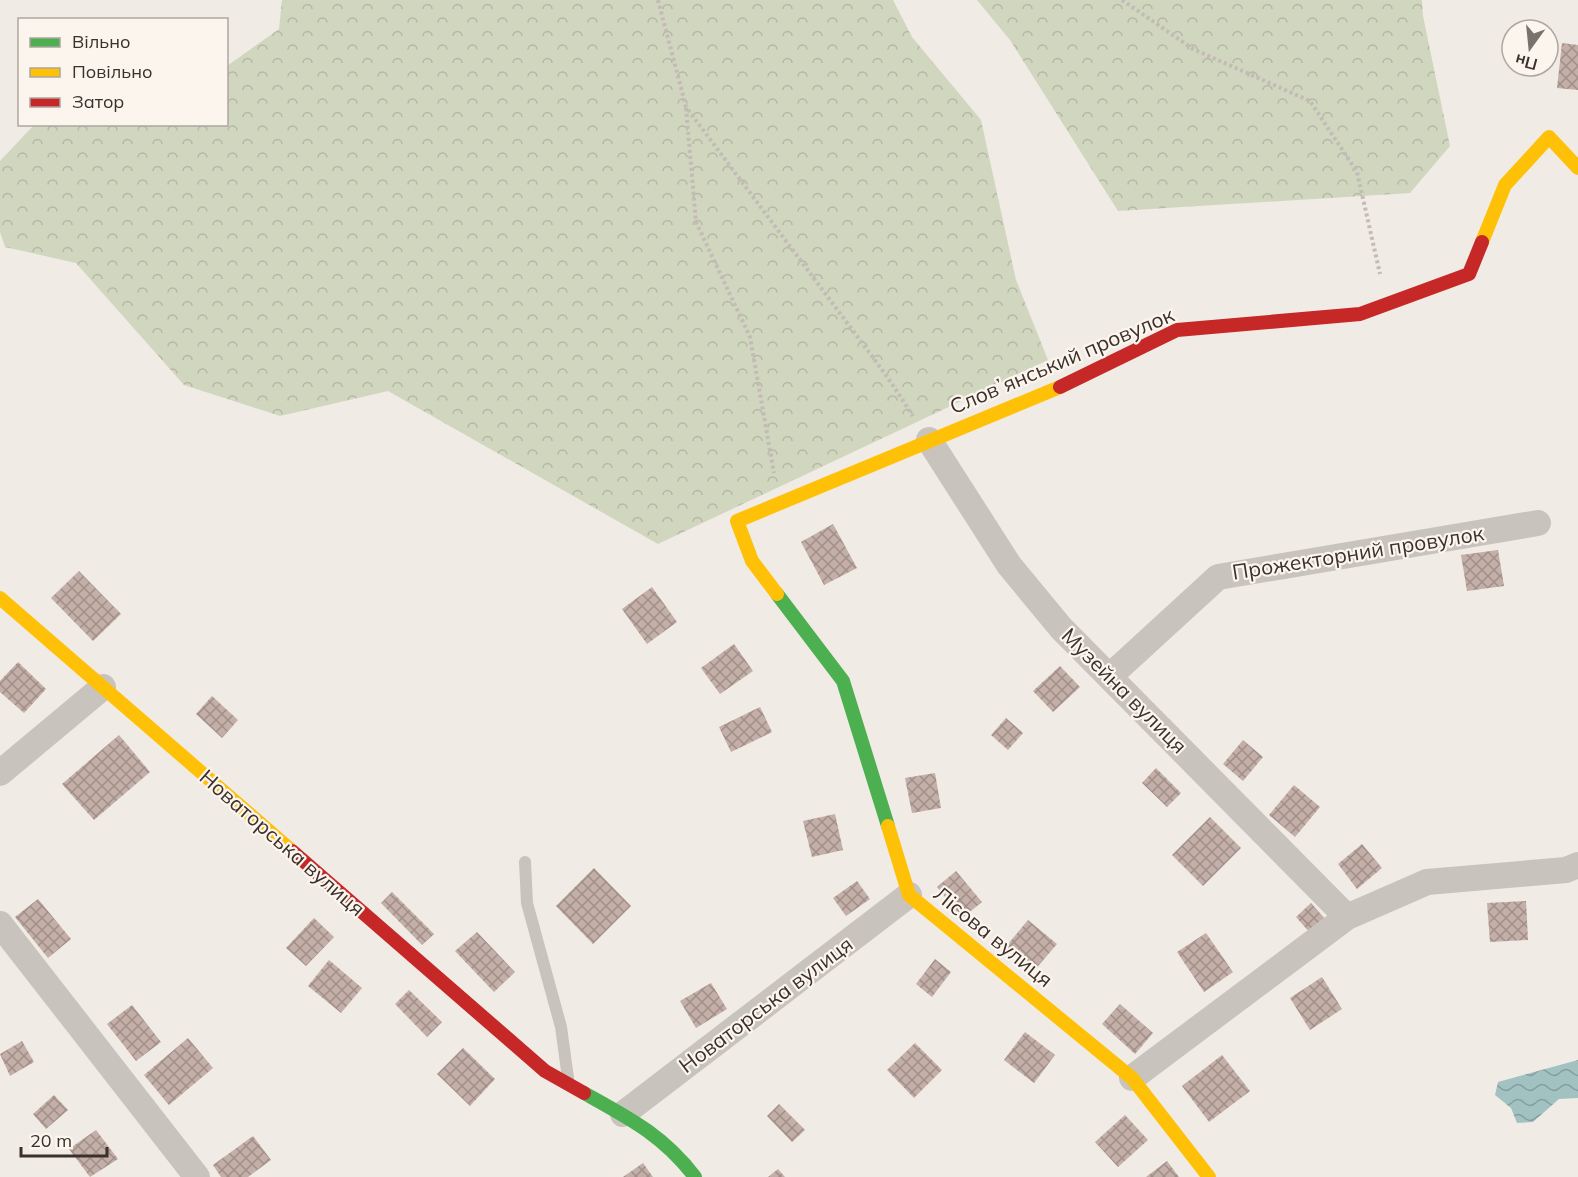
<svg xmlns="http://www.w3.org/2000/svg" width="1578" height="1177" viewBox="0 0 1578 1177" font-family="Mulish,sans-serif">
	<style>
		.forest { fill: url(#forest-crowns) }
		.water { fill: url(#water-waves) }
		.building { fill: url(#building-cross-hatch) }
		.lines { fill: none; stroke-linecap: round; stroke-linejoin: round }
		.path { stroke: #c2bbb6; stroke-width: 4; stroke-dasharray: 3 3; stroke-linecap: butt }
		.lane { stroke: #c9c3be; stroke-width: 12 }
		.street { stroke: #c9c3be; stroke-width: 26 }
		.fast { stroke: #4caf50; stroke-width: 14 }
		.slow { stroke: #ffc107; stroke-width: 14 }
		.jam { stroke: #c62828; stroke-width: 14 }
		.labels { text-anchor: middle; stroke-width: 4.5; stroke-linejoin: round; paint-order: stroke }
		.street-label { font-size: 21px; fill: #3b302b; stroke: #fbf5ee }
	</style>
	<defs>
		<pattern id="forest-crowns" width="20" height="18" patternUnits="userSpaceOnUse" patternTransform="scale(1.5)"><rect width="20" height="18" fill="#d1d6bf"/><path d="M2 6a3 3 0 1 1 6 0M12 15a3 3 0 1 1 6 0" fill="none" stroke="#b4b8a4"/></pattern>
		<pattern id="water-waves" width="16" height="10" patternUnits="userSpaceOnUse" patternTransform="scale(1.5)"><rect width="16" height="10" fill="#a1c2c1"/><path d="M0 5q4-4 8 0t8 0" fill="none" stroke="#849e9d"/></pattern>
		<pattern id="building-cross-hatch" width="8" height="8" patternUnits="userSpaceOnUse" patternTransform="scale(1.5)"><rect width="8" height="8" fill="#c3afa7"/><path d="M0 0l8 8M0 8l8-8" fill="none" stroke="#a08f88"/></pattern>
	</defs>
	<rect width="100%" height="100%" fill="#f0ebe5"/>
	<!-- forest -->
	<path class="forest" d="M282,0H893L912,37L981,120L1016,280L1048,360L658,544L388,391L280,416L184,385L76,263L5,247L0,232V161L34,125L226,124L227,66L279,29Z
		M977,0H1422L1423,16L1450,146L1410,193L1118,211L1010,40Z"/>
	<!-- water -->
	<path class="water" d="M1578,1060V1098L1559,1099L1533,1122L1517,1123L1511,1108L1495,1095L1498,1082Z"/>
	<!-- building -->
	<path class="building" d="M1562,43L1578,45V90L1557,88Z
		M833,524L857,568L824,585L801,542Z
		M1498,550L1504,586L1467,591L1461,555Z
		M79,571L121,614L93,641L51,598Z
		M652,587L677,622L647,644L622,609Z
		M734,644L753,671L720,694L701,668Z
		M18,662L46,689L24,713L0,692V681Z
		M1060,666L1080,687L1053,712L1033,691Z
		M212,696L238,720L222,738L196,714Z
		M760,707L772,732L731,752L719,727Z
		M1006,718L1023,733L1008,750L991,735Z
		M119,735L150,772L94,820L62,784Z
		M1243,740L1263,757L1243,781L1223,764Z
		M1156,768L1181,793L1167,807L1142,783Z
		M935,773L941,808L912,813L905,778Z
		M1294,785L1320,807L1295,837L1269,815Z
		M835,814L843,850L812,857L803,821Z
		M1210,817L1241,848L1203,886L1172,855Z
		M1362,844L1382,868L1357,889L1338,864Z
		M594,868L631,906L593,944L556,906Z
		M956,871L982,902L962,918L937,887Z
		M857,881L870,899L846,916L833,898Z
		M392,892L434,934L422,945L381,903Z
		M38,899L71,939L48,958L15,917Z
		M1526,901L1528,940L1490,942L1487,903Z
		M1311,903L1326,920L1311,934L1296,917Z
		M314,918L334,937L306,966L286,948Z
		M1028,920L1057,944L1033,972L1004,949Z
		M477,932L515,972L494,992L455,951Z
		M1206,933L1233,972L1204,992L1177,952Z
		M935,959L951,972L932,997L916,984Z
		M329,960L362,988L341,1013L308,986Z
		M1322,977L1342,1009L1310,1030L1290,998Z
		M711,983L727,1009L696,1028L680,1001Z
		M409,990L442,1022L427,1037L395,1004Z
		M1120,1004L1153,1033L1135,1054L1102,1024Z
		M132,1005L161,1042L136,1061L107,1024Z
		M1025,1032L1055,1055L1034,1083L1004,1060Z
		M188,1038L213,1068L169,1105L144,1075Z
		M22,1041L34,1062L10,1076L0,1054Z
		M915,1043L942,1070L914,1098L887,1070Z
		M463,1048L495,1079L470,1106L437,1074Z
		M1222,1055L1250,1091L1209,1122L1182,1086Z
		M54,1095L68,1110L46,1129L33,1114Z
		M779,1104L805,1130L792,1142L767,1116Z
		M1125,1115L1148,1140L1118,1167L1095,1142Z
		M96,1130L118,1159L90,1177L69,1149Z
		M253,1136L271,1160L248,1177H221L213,1165Z
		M1167,1161L1179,1177H1146Z
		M643,1163L653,1177H623Z
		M778,1169L785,1177H768Z"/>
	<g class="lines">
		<!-- path -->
		<path class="path" d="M658,0L686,107L886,375L913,416
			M1122,0L1193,49L1310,101L1357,172L1380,274
			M686,108L696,222L750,337L774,473"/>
		<!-- lane -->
		<path class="lane" d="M525,862L527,903L561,1027L568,1078"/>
		<!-- street -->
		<path class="street" d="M929,440L1009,565L1061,628L1347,917
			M1110,676L1218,577L1538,523
			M0,773L103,687
			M0,924L197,1177
			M1132,1078L1347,917L1427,882L1566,870L1578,865
			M623,1114L909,895"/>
		<!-- fast -->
		<path class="fast" d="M777,594L843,681L888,826
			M584,1093C629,1118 663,1135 695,1177"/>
		<!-- slow -->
		<path class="slow" d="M1482,242L1505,185L1549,137L1578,168
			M777,594L752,561L737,521L1060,387
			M0,598L292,851
			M888,826L909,895L1132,1078L1209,1177"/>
		<!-- jam -->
		<path class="jam" d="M1060,387L1177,330L1360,314L1469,274L1482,242
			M292,851L545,1071L584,1093"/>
	</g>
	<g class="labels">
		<!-- street labels -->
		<g class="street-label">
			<text transform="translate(1062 361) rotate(-23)" y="7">Словʼянський провулок</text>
			<text transform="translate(1358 553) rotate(-9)" y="7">Прожекторний провулок</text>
			<text transform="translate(1124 691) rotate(45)" y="7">Музейна вулиця</text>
			<text transform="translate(282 843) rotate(41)" y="7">Новаторська вулиця</text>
			<text transform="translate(993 937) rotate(39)" y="7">Лісова вулиця</text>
			<text transform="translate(766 1005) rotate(-37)" y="7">Новаторська вулиця</text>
		</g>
	</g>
	<!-- legend -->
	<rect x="18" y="18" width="210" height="108" fill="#fbf5ee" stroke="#aea6a0" stroke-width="1.5"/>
	<rect x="30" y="38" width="30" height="9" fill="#4caf50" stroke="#aea6a0" stroke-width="1.5"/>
	<text x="72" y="48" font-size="18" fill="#3b302b">Вільно</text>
	<rect x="30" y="68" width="30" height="9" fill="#ffc107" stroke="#aea6a0" stroke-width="1.5"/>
	<text x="72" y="78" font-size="18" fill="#3b302b">Повільно</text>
	<rect x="30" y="98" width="30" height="9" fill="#c62828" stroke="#aea6a0" stroke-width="1.5"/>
	<text x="72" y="108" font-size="18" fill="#3b302b">Затор</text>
	<!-- north arrow -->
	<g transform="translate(1530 48) rotate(195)"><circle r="28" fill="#fbf5ee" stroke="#aea6a0" stroke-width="1.5"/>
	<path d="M0-4.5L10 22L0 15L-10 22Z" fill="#7a716c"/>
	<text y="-9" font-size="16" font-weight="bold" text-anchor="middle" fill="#3b302b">Пн</text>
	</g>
	<!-- scale -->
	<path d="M21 1147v9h86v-9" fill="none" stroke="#3b302b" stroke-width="3"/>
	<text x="30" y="1147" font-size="18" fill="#3b302b" stroke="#fbf5ee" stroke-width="4.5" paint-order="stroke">20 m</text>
</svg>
